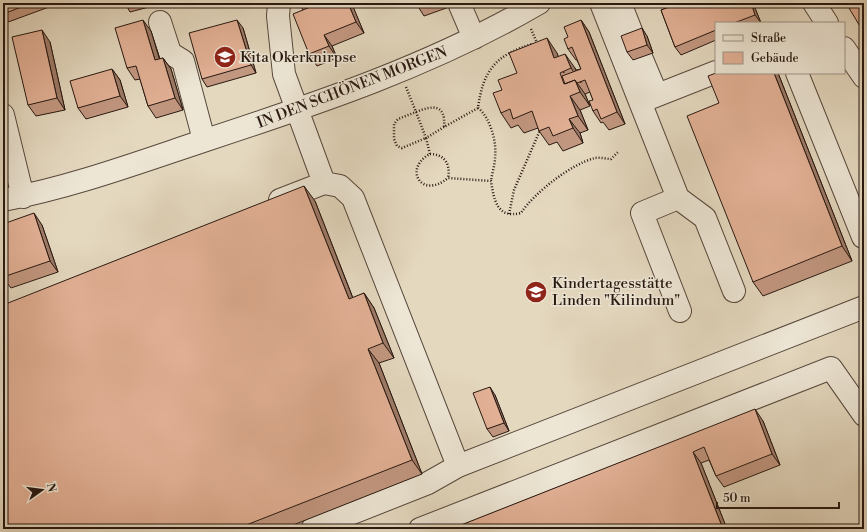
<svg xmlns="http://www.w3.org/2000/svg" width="867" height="532" viewBox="0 0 867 532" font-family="'Libre Bodoni',serif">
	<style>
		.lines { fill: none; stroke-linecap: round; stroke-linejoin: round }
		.minor-casing { stroke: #57483c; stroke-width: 24 }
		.path { stroke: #281811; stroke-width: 2.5; stroke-dasharray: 1 2; stroke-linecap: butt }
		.minor { stroke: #ede6d5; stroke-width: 22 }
		.wall { fill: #c29780; stroke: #281811 }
		.shaded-wall { fill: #9e7b68; stroke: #281811 }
		.building { fill: #e2b095; stroke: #281811 }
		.labels { text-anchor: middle; stroke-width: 3; stroke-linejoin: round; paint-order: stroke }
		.poi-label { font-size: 15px; fill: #281811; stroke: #ede6d5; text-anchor: start }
		.street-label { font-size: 15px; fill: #281811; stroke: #ede6d5 }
	</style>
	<rect width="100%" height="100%" fill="#e4d8bf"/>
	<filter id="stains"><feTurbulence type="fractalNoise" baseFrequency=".005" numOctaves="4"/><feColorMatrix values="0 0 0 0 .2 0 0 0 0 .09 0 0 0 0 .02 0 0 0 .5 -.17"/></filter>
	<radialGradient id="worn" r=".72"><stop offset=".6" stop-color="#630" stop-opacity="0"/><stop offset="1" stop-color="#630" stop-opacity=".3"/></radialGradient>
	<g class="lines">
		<!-- minor casing -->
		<g class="minor-casing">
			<path id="minor" d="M279,3L278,16L284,74L324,183
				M459,3L474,38
				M601,3L678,198L705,218L734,291
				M620,3L635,41
				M814,3L827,23
				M160,22L170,53L183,61L204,140
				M844,48L864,77
				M641,57L657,95
				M797,73L863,237
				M640,102L716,72
				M3,115L23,197
				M678,198L642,213L680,311
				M3,200C72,187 137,163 203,141C319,103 433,65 539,3
				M280,200L324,183L340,186L353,198L458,466
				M312,529L428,483L458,466L864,307
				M420,529L831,368L864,415"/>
		</g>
		<!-- path -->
		<path class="path" d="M531,29L537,43
			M406,87L416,112C433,105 446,104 444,127L478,108C483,70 496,55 532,44
			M478,108C490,117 497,142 495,157C495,165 492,173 491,181
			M444,127L426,138L416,112L398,119L394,124V139L397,146L402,148L426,138L430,154C403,168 421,200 448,178L491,181C494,200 497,219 521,213C534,193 571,164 595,158C600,157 606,159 611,159L619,151
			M430,154C444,154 451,164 448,178
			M509,214L514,190L541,128"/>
		<!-- minor -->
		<use href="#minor" class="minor"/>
	</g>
	<!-- wall -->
	<path class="wall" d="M3,3H48L49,7L11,21L3,23Z
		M125,3H164L130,12Z
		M240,3H256L255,5Z
		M299,3H351L364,33L332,46L337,58L317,66L309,54L303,10Z
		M417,3H451L452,6L424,16L419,8Z
		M680,3H753L761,23H716V40L681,55L675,47L661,10Z
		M581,20L589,32L625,124L609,130L603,122L601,123L593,111V100L590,92L585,94L590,106L580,110L588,130L580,133L583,143L563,151L557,142L549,145L539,131L538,128L524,133L518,125L511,128L501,113L502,90L517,73L557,53L558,56L575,68L576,70L581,69L577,60H576L568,49V37Z
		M243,28L256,73L207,87L202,79Z
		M151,31L160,59L163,58L171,69L183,110L156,118L148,106L140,79L135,80L127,68Z
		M647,36L653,53L633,60L627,52Z
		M50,42L65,110L36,116L28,105Z
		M112,69L120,80L128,107L86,119L78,108Z
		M778,73L852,261L763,296L753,282L719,103Z
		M315,201L353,298L364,293L374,308L394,358L379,363L422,474L283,529H3Z
		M3,224L42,225L58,272L11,288L3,278Z
		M495,395L509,431L493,437L487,429Z
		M763,421L780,465L724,487L716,476L709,460L701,463L727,529H451Z"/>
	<!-- shaded-wall -->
	<path class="shaded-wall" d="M348,3H351L352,4L364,33L356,22Z
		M751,3H753L761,23L755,15Z
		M143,20L151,31L163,71L155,60Z
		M237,20L243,28L256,73L251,65Z
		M581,20L589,32L625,124L617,112Z
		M642,28L647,36L653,53L647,45Z
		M42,30L50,42L65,110L57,98Z
		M324,35L332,46L337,58L329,46Z
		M547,38L557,53L564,73L554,58Z
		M565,54L575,68L581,83L571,68Z
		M163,58L171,69L183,110L175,98Z
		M112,69L120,80L128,107L120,96Z
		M774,73H778L852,261L842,246Z
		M575,80L585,94L590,106L580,92Z
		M570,96L580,110L588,130L578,116Z
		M569,119L580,133L583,143L573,128Z
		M304,186L315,201L359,314L349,299Z
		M34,213L42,225L58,272L50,261Z
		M364,293L374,308L394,358L383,343Z
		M368,349L379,363L422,474L412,460Z
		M490,387L495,395L509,431L504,423Z
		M755,409L763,421L780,465L772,454Z
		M693,452L701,463L727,529H723Z"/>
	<!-- building -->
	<path class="building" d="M3,3H32L3,14Z
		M299,3H308L300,6Z
		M320,3H348L356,22L324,35L329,46L309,54L293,14Z
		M417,3H433L419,8Z
		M680,3H751L755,15L734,23H716V30L675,47L661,10Z
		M846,3H864V33Z
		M143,20L155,60L163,58L175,98L148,106L136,66L127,68L115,28Z
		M237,20L251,65L202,79L189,33Z
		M581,20L617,112L601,119L597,109L593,111L589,101L593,100L585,80L577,83L575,80L565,84L562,76L581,69L572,47L568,49L564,39L568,37L564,27Z
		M642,28L647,45L627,52L621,36Z
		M42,30L57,98L28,105L12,37Z
		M547,38L554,58L565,54L571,68L560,73L564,84L575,80L580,92L570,96L578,116L569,119L573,128L553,136L549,127L539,131L532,111L513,119L510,109L501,113L493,93L502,90L498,80L517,73L509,53Z
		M112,69L120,96L78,108L70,81Z
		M716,73H774L842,246L753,282L687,116L719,103L708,76Z
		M304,186L349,299L364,293L383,343L368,349L412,460L236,529H3V305Z
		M34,213L50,261L3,277V224Z
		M490,387L504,423L487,429L473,393Z
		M755,409L772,454L716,476L704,447L693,452L723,529H451Z"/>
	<!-- icons -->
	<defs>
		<g id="school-disc" transform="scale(1.15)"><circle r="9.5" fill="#8f2418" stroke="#ede6d5"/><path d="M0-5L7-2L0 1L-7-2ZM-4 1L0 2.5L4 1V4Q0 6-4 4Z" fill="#fff"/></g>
	</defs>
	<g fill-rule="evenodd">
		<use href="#school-disc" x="225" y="57"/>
		<use href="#school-disc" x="536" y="292"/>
	</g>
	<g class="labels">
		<!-- poi labels -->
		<g class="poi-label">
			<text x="240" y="62">Kita Okerknirpse</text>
			<text x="552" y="288">Kindertagesstätte<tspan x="552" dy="17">Linden "Kilindum"</tspan></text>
		</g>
		<!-- street labels -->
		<g class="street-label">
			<text transform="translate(352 87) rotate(-21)" y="5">IN DEN SCHÖNEN MORGEN</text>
		</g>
	</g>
	<!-- margin -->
	<rect width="867" height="532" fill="none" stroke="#e4d8bf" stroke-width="16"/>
	<rect x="4" y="4" width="859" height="524" fill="none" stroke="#281811" stroke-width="2"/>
	<rect x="8" y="8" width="851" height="516" fill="none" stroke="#281811"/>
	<!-- legend -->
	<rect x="715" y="22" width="130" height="52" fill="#ede6d5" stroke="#9e9487"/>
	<rect x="723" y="35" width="20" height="6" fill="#ede6d5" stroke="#9e9487"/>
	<text x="751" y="42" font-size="12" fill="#281811">Straße</text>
	<rect x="723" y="52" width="20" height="12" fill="#e2b095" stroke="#9e9487"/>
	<text x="751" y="62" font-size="12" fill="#281811">Gebäude</text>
	<!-- north arrow -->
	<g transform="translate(42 490) rotate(76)" stroke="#ede6d5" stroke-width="3" paint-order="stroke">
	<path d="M0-3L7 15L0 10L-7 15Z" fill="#281811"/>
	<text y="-6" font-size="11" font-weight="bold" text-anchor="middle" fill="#281811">N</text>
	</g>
	<!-- scale -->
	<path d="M717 502v6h122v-6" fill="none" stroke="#281811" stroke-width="2"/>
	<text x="723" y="502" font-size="12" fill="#281811" stroke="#ede6d5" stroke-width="3" paint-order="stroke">50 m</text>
	<rect width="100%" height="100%" filter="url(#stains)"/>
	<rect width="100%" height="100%" fill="url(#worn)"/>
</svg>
